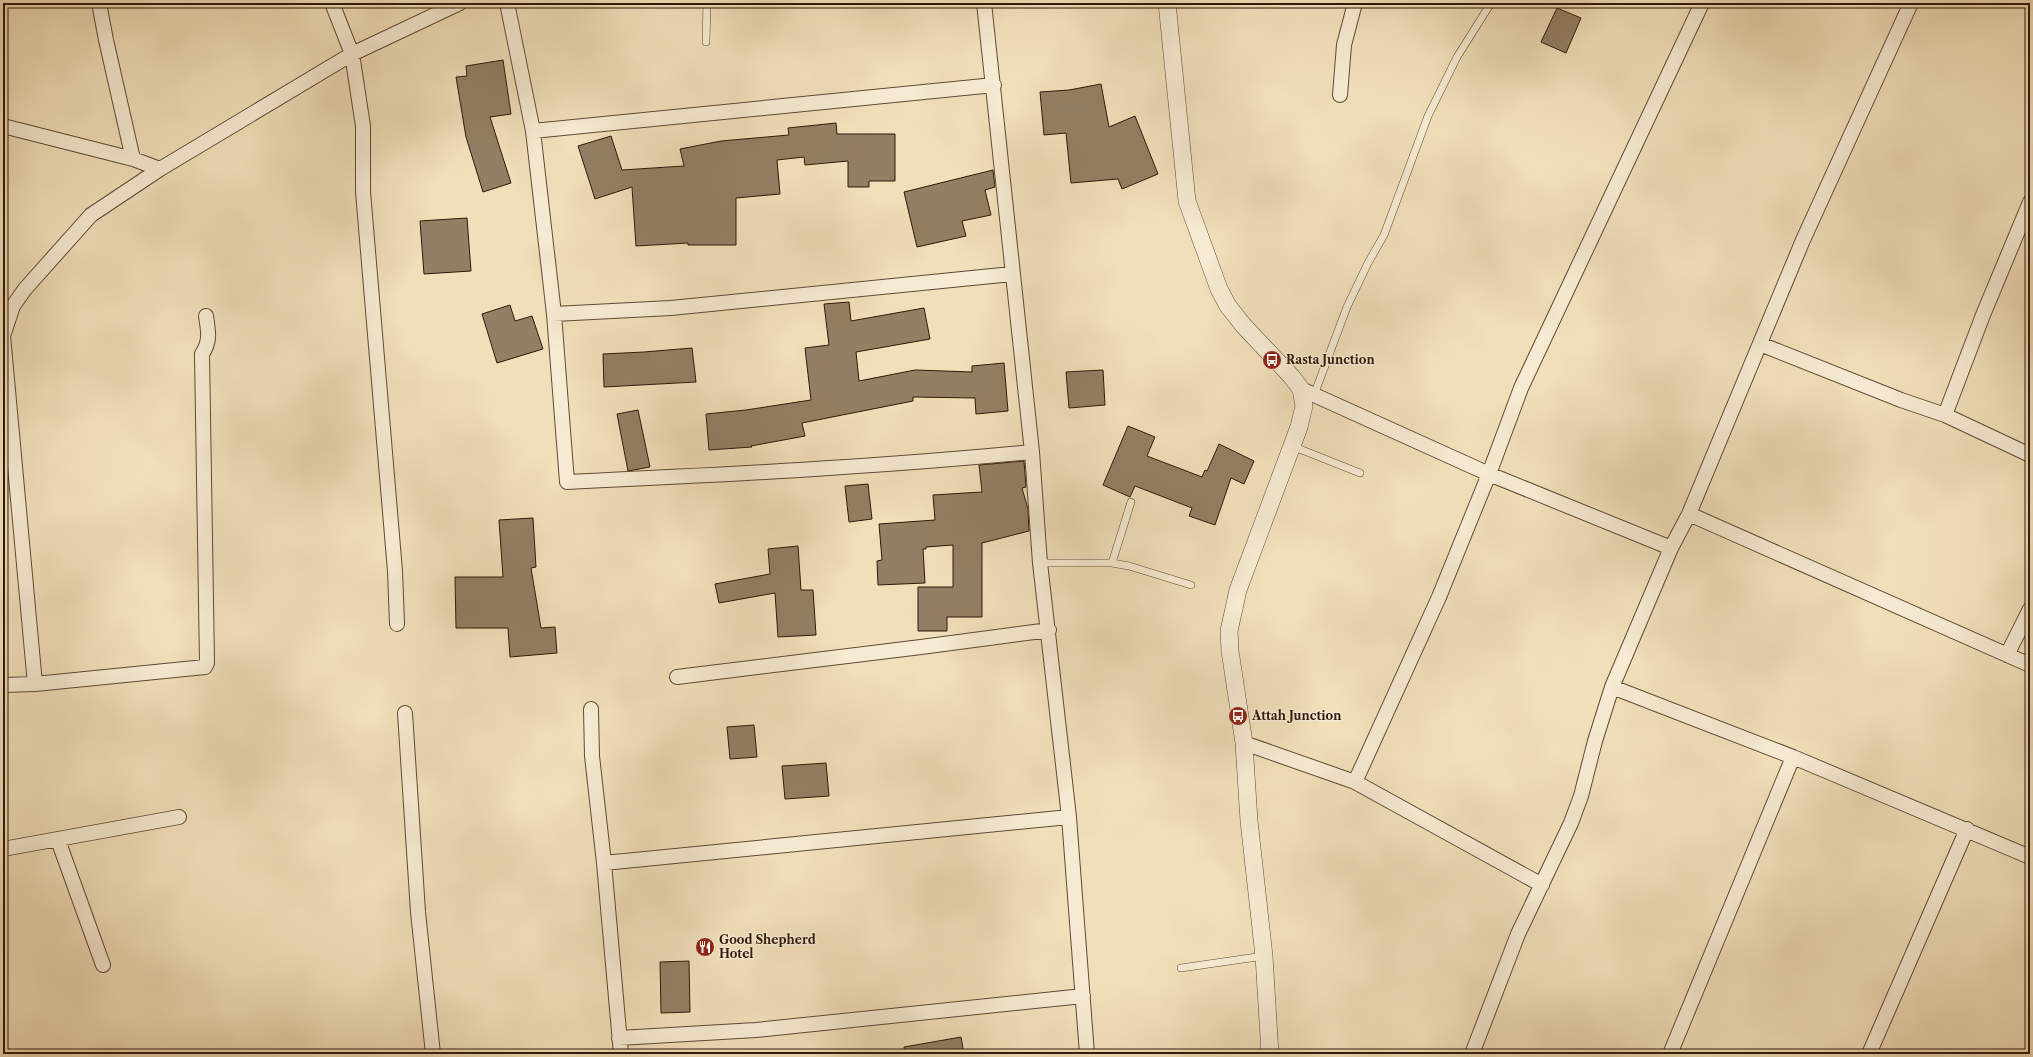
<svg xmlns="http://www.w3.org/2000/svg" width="2033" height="1057" viewBox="0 0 2033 1057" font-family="'Libre Caslon Text',serif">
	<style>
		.building { fill: #937f64; stroke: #2e1808 }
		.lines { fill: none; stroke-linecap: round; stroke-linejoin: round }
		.service-casing { stroke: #5f4a34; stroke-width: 8 }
		.minor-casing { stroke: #5f4a34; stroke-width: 16 }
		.tertiary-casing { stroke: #5f4a34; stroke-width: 18 }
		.service { stroke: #f6ead2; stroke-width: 7 }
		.minor { stroke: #f6ead2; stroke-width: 14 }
		.tertiary { stroke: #f6ead2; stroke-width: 17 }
		.labels { text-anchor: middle; stroke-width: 3; stroke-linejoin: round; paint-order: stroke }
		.poi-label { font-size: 12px; font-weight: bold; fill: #2e1808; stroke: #f6ead2; text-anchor: start }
	</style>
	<rect width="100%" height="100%" fill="#f1dfb9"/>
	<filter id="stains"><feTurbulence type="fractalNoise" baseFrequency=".005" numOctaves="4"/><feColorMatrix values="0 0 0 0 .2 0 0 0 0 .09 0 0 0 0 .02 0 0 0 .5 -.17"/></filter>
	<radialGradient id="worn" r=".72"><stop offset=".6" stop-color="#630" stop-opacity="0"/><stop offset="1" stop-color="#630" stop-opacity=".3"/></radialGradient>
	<!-- building -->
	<path class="building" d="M1557,8L1581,18L1566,53L1541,42Z
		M503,60L511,114L490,117L511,183L483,192L466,137L456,77L467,76L466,66Z
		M1101,84L1109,127L1135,116L1158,174L1122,189L1118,179L1071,183L1066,133L1044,135L1040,92L1069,90Z
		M836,123L837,134H895V181H869V187H848V161L805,165L804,157L777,160L780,194L736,198V245H688V243L636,246L632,187L595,199L578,146L611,136L622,170L684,166L680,149L721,141L789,135L788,128Z
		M993,170L995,187L985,190L991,215L962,221L966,236L917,247L904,192Z
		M467,218L471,271L424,274L420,221Z
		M849,302L851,321L924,308L930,339L856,352L859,381L915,370L972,372V366L1004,363L1008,411L976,414L975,398L913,397V401L802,423L805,436L751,446L752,447L709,450L706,414L746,410L811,400L805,348L829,345L824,304Z
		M510,305L515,321L532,316L543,349L497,363L482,314Z
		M692,348L696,382L604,387L603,354L644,352Z
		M1103,370L1105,405L1069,408L1066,372Z
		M638,410L650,467L628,471L617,414Z
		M1128,426L1155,437L1147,456L1202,477L1205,470L1207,471L1219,444L1254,461L1244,484L1231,478L1215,525L1189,516L1192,508L1135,486L1130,497L1103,485Z
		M1024,461L1026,487L1022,488L1028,509L1029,531L982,543V617H947V631H918V587H953V545L926,547V549H923L925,583L878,585L877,561L882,560L879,524L935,520L933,495L982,492L979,465Z
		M868,484L872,519L849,522L845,486Z
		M533,518L536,567L531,568L541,628L555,627L557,653L510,657L508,628H456L455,577H503L499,520Z
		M798,546L801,590H813L816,635L778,637L775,593L719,603L715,584L770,574L768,549Z
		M754,725L757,757L730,759L727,727Z
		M826,763L829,796L785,799L782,766Z
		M689,961L690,1012L661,1013L660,962Z
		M961,1037L964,1054H905L904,1047Z"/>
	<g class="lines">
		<!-- service casing -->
		<g class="service-casing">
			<path id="service" d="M706,42L707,3
				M1314,395L1347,307L1368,263L1384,235L1428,116L1457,57L1491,3
				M1292,446L1360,473
				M1040,563H1112L1129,566L1191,585
				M1112,563L1131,502
				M1181,968L1264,956"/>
		</g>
		<!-- minor casing -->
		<g class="minor-casing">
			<path id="minor" d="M99,3L106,40L133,159
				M332,3L352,54L363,126V192L395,571L397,624
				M507,3L533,131L554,314L567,482C722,475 877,467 1032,452
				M984,3L1032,452L1040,563L1069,817L1087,1054
				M1340,95L1344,45L1355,3
				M3,126L133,159L160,169
				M533,131L994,85
				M554,314L671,308L1012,274
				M1760,344L1901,400L1945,415L2030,455
				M1301,389L1489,474L1671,548
				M1945,415L1983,315L2030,202
				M1689,514L2030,665
				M2007,655L2030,609
				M677,677L921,647L1049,630
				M35,684L3,336L13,306L25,289L91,215L160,169L352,54L460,3
				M3,685L35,684L205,667L207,663L202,354C211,341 208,330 206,316
				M1612,687L1793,757L2030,857
				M591,709L592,756L604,863L621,1054
				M405,713L418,912L433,1054
				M1244,743L1355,782L1439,597L1489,474L1521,388L1702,3
				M1355,782L1542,885
				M58,840L103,965
				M3,849L179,817
				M604,863L1069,817
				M619,1038L756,1030L1083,996
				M1472,1054L1518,934L1571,823L1581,796L1595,741L1612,687L1671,548L1689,514L1803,240L1911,3
				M1670,1054L1793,757
				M1869,1054L1967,829"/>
		</g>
		<!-- tertiary casing -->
		<g class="tertiary-casing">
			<path id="tertiary" d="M1167,3L1187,201L1219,289L1228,306L1243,325L1291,376L1301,389L1304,406L1299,427L1238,590L1229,631L1230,651L1244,743L1249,821L1264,956L1270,1054"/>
		</g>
		<!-- service -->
		<use href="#service" class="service"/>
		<!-- minor -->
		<use href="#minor" class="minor"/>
		<!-- tertiary -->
		<use href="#tertiary" class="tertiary"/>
	</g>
	<!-- icons -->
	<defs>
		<g id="bus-disc" transform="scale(1)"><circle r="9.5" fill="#8f2418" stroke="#f6ead2"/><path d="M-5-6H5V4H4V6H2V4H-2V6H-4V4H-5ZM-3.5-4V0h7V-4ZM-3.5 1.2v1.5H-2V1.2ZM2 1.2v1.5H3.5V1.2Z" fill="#fff"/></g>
		<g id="restaurant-disc" transform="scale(1)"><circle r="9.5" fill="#8f2418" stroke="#f6ead2"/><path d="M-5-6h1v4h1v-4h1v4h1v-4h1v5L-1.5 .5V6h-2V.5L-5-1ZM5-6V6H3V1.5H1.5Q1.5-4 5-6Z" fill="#fff"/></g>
	</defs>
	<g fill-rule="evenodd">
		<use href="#bus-disc" x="1272" y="360"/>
		<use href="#bus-disc" x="1238" y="716"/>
		<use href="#restaurant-disc" x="705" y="947"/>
	</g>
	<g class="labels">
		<!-- poi labels -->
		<g class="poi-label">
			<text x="1286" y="364">Rasta Junction</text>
			<text x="1252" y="720">Attah Junction</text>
			<text x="719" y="944">Good Shepherd<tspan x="719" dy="14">Hotel</tspan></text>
		</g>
	</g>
	<!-- margin -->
	<rect width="2033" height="1057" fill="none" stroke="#f1dfb9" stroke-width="16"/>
	<rect x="4" y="4" width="2025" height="1049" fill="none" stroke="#2e1808" stroke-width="2"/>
	<rect x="8" y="8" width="2017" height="1041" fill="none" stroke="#2e1808"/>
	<rect width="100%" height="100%" filter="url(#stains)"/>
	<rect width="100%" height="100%" fill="url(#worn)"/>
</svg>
